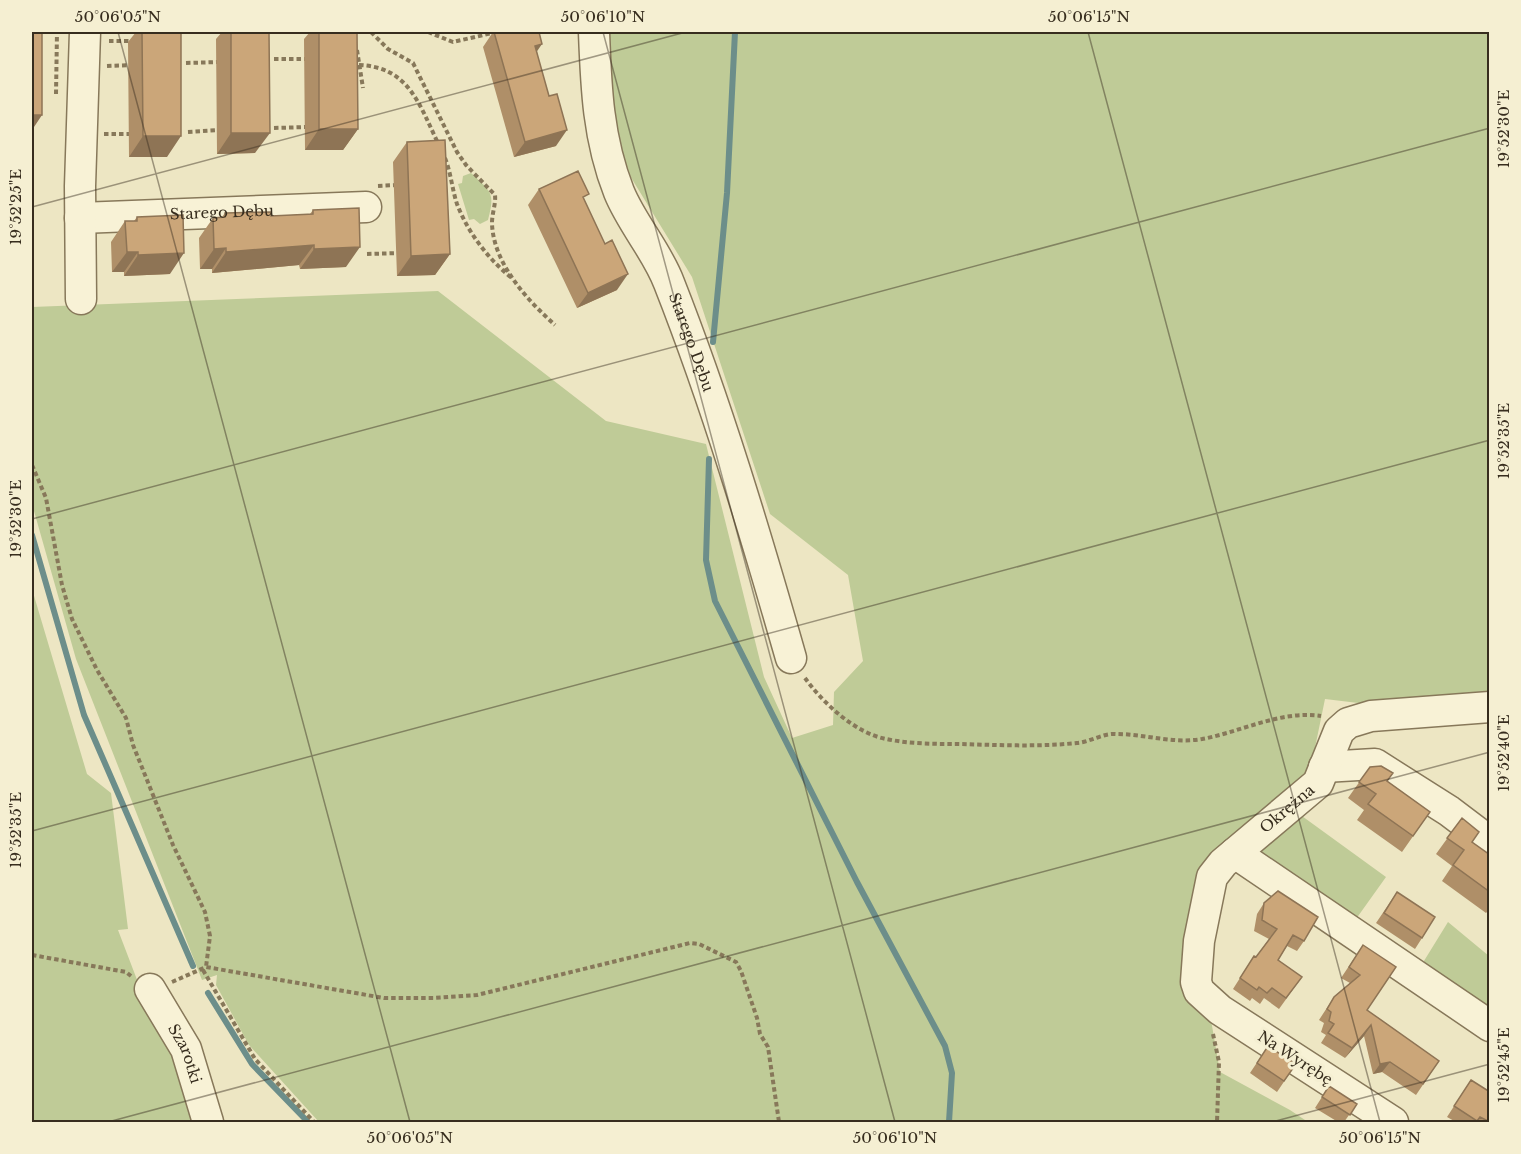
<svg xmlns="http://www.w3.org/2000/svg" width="1521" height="1154" viewBox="0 0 1521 1154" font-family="'Libre Baskerville',serif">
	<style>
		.green { fill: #bfcb97 }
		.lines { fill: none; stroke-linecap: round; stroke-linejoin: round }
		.stream { stroke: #6c8e8a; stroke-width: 6 }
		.minor-casing { stroke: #87785a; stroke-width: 33 }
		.path { stroke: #87785a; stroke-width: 4; stroke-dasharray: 4.5 3; stroke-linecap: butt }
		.minor { stroke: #f8f2d6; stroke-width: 30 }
		.wall { fill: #af8f68 }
		.shaded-wall { fill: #8e7455 }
		.building { fill: #cba679; stroke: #8e7455; stroke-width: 1.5 }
		.ticks { fill: none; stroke: #372d1e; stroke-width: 1.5; stroke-opacity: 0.45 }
		.labels { text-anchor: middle; stroke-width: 6; stroke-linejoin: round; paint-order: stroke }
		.street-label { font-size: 15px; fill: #372d1e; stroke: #f5efd2 }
		.neatline { fill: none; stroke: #372d1e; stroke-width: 2 }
		.ticks-label { font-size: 15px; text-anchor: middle; fill: #372d1e }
	</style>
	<rect width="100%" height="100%" fill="#ede6c3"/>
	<!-- green -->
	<path class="green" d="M609,32H1489V699L1375,705L1325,699L1309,777L1248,822L1214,858L1188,988L1201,1014L1211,1020L1220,1072L1290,1110L1308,1122H319L249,1045L216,985L217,975L202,980L76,659L32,504V307L438,291L606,421L706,444L764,677L792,738L833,725L834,692L863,661L848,575L770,514L692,277L627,171L610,103Z
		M471,173C492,192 495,193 488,220L480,224L474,219L469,220L458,184L462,183L463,176Z
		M32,589L87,774L111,793L128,929L118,930L139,985L205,1122L32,1121Z
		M1295,811L1386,877L1351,926L1259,856L1261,841Z
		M1448,922L1489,956V1017L1419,969Z"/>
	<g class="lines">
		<!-- stream -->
		<path class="stream" d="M713,342L727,193L735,32
			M709,459L706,560L715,601L857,882L945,1046L952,1073L949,1122
			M32,535L84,715L193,966
			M208,993L252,1064L308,1122"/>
		<!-- minor casing -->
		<g class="minor-casing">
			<g id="minor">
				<path id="s1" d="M594,32C596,87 598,139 619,192C632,224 657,251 669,283C717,405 755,532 791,658"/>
				<path id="s2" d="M80,218L366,207"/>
				<path d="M81,299L80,186L85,32"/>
				<path d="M1324,767L1375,764L1449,811L1490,842"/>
				<path d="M1235,853L1490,1026"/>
				<path id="s3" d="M150,989L186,1049L208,1122"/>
				<path id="s4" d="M1393,1122L1220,1010L1199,991L1196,982L1199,941L1212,877L1223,863L1318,783L1339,731L1348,723L1371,716L1490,707"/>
			</g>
		</g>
		<!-- path -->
		<path class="path" d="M371,32L388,49L413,63L457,152L466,165L495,195C496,204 492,213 492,223C493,263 527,300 555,325
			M428,32L453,42L497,32
			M109,41H132
			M357,50L363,88
			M274,59H308
			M186,63L220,62
			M359,65C409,67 419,104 438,143
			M107,66L132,65
			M56,94L57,32
			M274,128L308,127
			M188,132L220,130
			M104,134H132
			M445,158C451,173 452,189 457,204C468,233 489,260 513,279
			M378,186L397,185
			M367,254L400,253
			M32,465L46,498L62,585L72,619L97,670L126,718L133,745L173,845L205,912L210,936L206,967
			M805,678C823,703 855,733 886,739C910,744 935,744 959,744C998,745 1038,747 1077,743C1090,742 1103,733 1116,734C1145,734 1173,744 1202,739C1241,732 1281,710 1321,716
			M32,955L126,972L131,976
			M203,970L255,1059L314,1122
			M172,982L206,967L384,998H434L477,995L690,943L699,944L736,962L741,971L757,1018L760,1034L768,1047L779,1122
			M1213,1034L1219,1062L1217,1122"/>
		<!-- minor -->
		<use href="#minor" class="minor"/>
	</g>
	<!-- wall -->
	<path class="wall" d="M136,32H181L167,157H129L128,42Z
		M222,32H269L255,153L217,154L216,39Z
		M310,32H357L358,129L343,150H305L304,39Z
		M493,32L537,52L556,146L514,157L483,47Z
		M407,142L450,254L435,275L397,276L393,162Z
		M539,189L584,200L617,290L577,308L528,205Z
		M313,210L346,267L300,269L299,265L212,273V269H200L199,238L213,218L222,217L225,213L271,216L310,214Z
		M137,217L170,274L124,276V272H112L111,242L125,221H134Z
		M1370,767L1387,781L1430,812L1402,852L1357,820L1364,810L1348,798Z
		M1462,818L1472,843L1490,855V909L1486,913L1442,881L1452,866L1436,854Z
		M1397,892L1422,938L1415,949L1376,923Z
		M1264,903L1304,941L1297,951L1287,946L1278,960L1302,977L1279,1009L1264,998L1260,1004L1252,998L1250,1001L1233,989L1254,956L1256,957L1269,939L1254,931L1257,914Z
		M1363,945L1367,1010L1439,1061L1416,1095L1382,1072L1373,1074L1364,1036L1345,1058L1321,1043L1326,1035L1321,1032L1324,1023L1319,1020L1334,997L1350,983L1341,978Z
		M1268,1046L1296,1064L1277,1092L1250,1073Z
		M1471,1080L1490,1122H1456L1447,1117Z
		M1329,1086L1357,1104L1344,1122H1338L1315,1108Z"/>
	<!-- shaded-wall -->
	<path class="shaded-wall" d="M542,44L531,60L535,46Z
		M32,115H42L32,130Z
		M319,129H358L343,150H305Z
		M567,130L556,146L514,157L525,142Z
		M231,133H270L255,153L217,154Z
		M143,136H181L167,157H129Z
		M314,245L299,265L212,273L226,252Z
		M360,247L346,267L300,269L314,249Z
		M226,248L212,269H200L214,249Z
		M127,252H138L124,272H112Z
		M184,253L170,274L124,276L138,255Z
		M450,254L435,275L397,276L411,256Z
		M628,274L617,290L577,308L588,293Z
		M1371,1025L1364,1036L1345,1058L1352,1048Z
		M1390,1062L1382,1072L1373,1074L1380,1064Z"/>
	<!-- building -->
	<path class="building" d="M32,32H42V115H32Z
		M142,32H181V136H143Z
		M231,32H269L270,133H231Z
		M319,32H357L358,129H319Z
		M494,32H539L542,44L535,46L549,96L557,94L567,130L525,142Z
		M445,140L450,254L411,256L407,142Z
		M578,171L589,194L583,197L605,244L612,240L628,274L588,293L539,189Z
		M359,208L360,247L314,249V245L226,252V248L214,249L213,218L225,217V213L271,212V216L313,214V210Z
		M183,215L184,253L138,255V252H127L125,221H137V217Z
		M1381,766L1393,773L1387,781L1430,812L1413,836L1368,804L1376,794L1359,782L1370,767Z
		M1462,818L1479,832L1472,842L1490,855V892L1453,865L1464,850L1447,838Z
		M1278,891L1318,917L1304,941L1293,935L1278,960L1302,977L1286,998L1272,988L1267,993L1259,987L1257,990L1240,978L1254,956L1256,957L1277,929L1262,920L1264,903Z
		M1397,892L1435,917L1422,938L1384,913Z
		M1363,945L1396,967L1367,1010L1439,1061L1423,1084L1390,1062L1380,1064L1371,1025L1352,1048L1328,1033L1334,1024L1329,1021L1331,1012L1327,1009L1334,997L1360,975L1349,967Z
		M1268,1046L1296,1064L1284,1081L1257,1063Z
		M1471,1080L1490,1092V1122L1480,1117L1477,1121L1454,1106Z
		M1329,1086L1357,1104L1350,1115L1322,1097Z"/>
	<!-- ticks -->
	<path class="ticks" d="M118,32L410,1122M603,32L895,1122M1088,32L1380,1122M32,207L686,32M32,519L1490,128M32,831L1490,440M108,1122L1490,752M1272,1122L1490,1064"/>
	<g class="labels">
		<!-- street labels -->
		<g class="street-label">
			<text dy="5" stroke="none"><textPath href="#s2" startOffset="142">Starego Dębu</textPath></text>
			<text dy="5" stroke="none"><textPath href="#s1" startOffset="330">Starego Dębu</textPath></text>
			<text dy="5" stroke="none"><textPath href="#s4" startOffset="452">Okrężna</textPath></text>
			<text dy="5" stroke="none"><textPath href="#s3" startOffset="74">Szarotki</textPath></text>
			<text transform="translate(1295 1058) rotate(33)" y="5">Na Wyrębę</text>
		</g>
	</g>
	<!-- border -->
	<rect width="1521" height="1154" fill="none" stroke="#f5efd2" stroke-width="66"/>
	<rect x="33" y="33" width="1455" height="1088" class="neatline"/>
	<g class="ticks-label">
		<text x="118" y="22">50°06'05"N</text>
		<text x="603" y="22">50°06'10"N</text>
		<text x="1089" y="22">50°06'15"N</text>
		<text transform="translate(1504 129) rotate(-90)" y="5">19°52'30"E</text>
		<text transform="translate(16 207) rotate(-90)" y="5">19°52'25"E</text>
		<text transform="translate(1504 441) rotate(-90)" y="5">19°52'35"E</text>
		<text transform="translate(16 519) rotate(-90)" y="5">19°52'30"E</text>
		<text transform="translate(1504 753) rotate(-90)" y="5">19°52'40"E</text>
		<text transform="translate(16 830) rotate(-90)" y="5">19°52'35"E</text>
		<text transform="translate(1504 1065) rotate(-90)" y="5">19°52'45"E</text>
		<text x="410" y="1143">50°06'05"N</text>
		<text x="895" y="1143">50°06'10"N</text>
		<text x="1380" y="1143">50°06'15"N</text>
	</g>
</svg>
